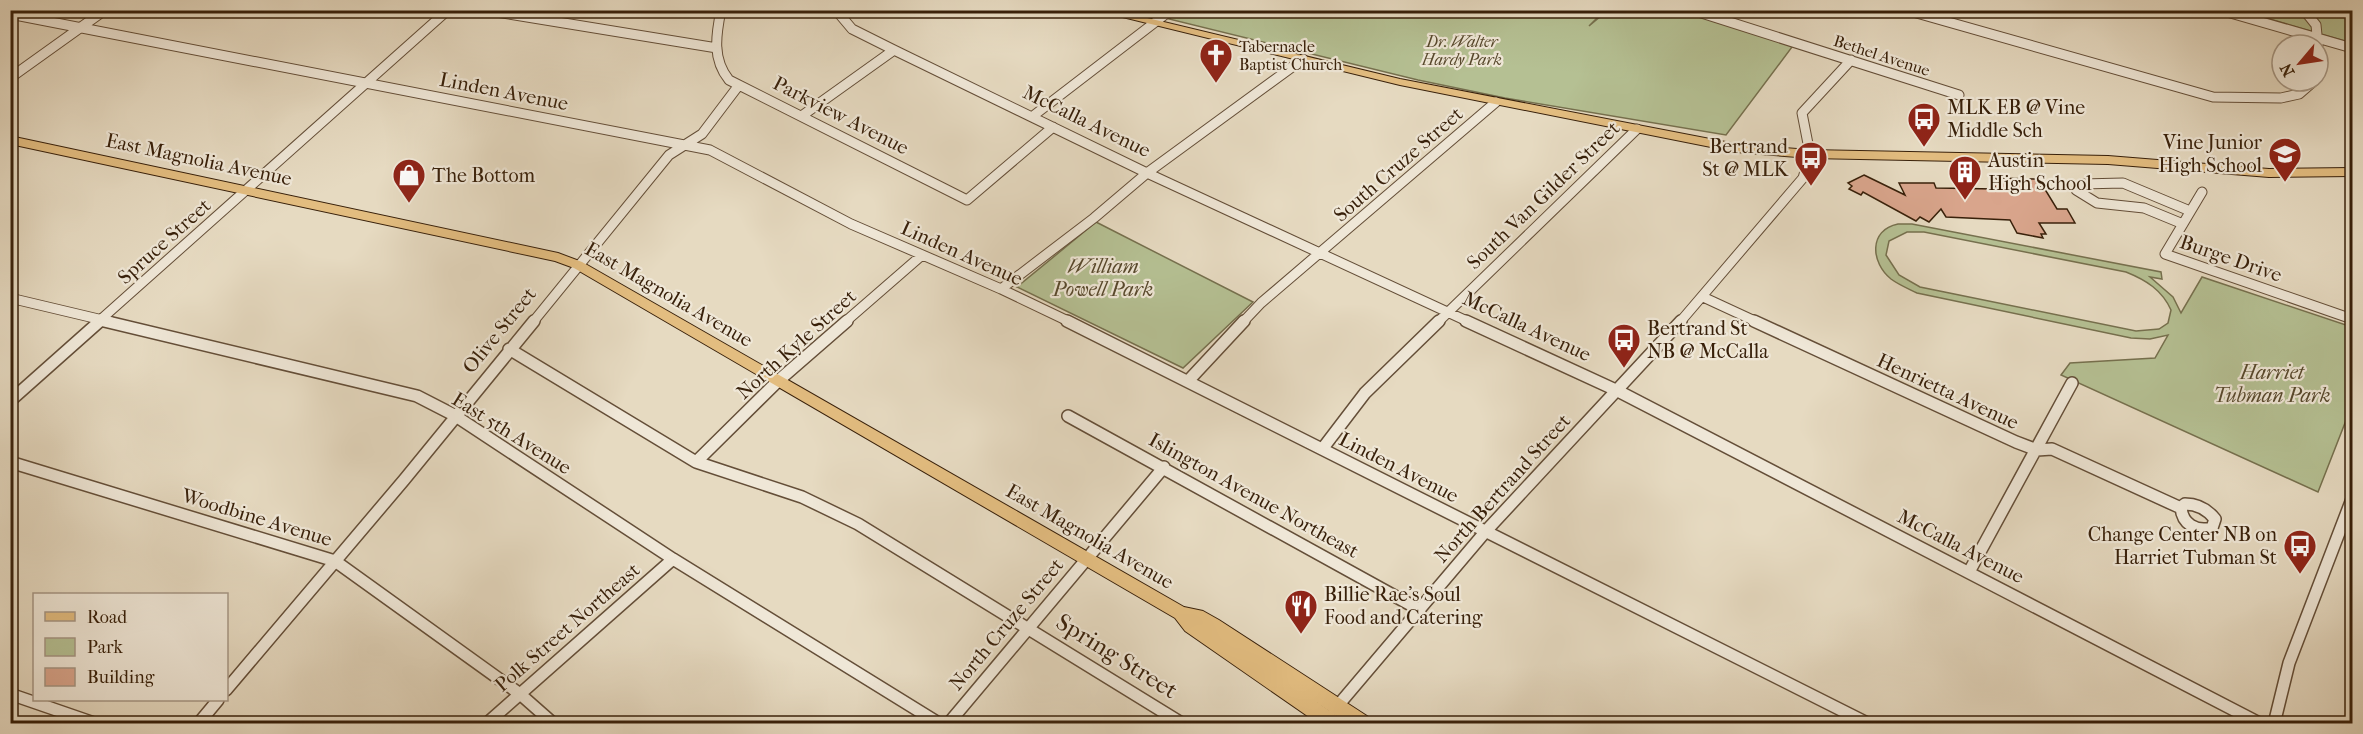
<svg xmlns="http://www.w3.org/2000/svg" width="2363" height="734" viewBox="0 0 2363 734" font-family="'IM FELL French Canon',serif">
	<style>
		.green { fill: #b5c093; stroke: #76704e; stroke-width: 1.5; fill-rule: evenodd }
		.building { fill: #d9a58c; stroke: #38200a; stroke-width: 1.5 }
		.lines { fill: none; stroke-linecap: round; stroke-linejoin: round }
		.minor-far1-casing { stroke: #644e38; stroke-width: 11 }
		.minor-casing { stroke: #644e38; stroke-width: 14 }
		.major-casing { stroke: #38200a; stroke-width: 2 }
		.minor-far1 { stroke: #efe7d7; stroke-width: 9 }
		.minor { stroke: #efe7d7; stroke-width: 11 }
		.major { fill: #e3bd80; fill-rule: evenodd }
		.labels { text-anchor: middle; stroke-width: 4.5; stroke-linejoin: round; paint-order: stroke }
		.far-park-label { font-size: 16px; font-style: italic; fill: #57482c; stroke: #efe7d7 }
		.far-poi-label { font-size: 16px; fill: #38200a; stroke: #efe7d7; text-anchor: start }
		.far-street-label { font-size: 16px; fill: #38200a; stroke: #efe7d7 }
		.street-label { font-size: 20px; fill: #38200a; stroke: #efe7d7 }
		.poi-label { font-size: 20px; fill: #38200a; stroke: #efe7d7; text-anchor: start }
		.park-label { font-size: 20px; font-style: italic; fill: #57482c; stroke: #efe7d7 }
		.near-street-label { font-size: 24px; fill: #38200a; stroke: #efe7d7 }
	</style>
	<rect width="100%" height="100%" fill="#e6dac1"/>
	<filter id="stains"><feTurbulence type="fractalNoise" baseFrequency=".00333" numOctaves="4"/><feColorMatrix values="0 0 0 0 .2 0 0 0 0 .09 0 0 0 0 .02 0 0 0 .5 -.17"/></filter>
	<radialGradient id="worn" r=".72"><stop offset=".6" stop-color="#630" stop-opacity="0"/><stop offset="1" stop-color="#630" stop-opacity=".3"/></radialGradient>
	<!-- green -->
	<path class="green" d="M1182,10L1604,11L1589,26L1607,11L1685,10L1795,43L1726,135L1505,98L1418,80L1169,19Z
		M2242,11H2352L2350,14L2352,43Z
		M1096,222L1253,302L1183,368L1017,287Z
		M1898,224H1912L2161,272L2162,279L2150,277L2173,297L2181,313L2202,277L2352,327V405L2318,492L2061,375L2070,363L2155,358L2168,335L2150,339L2131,338L1917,293C1909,289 1899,285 1891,279C1871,263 1868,230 1898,224ZM1907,232H1924L2126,272C2146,280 2162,290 2171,310L2168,323L2159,329L2136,331L1920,287L1899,275L1886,255L1889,241Z"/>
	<!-- building -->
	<path class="building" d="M1864,175L1905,195L1899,183H1934L1936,188L1996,189L1993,182L1999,183L1996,178L2035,179L2039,186H2043L2057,209H2067L2075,223H2039L2046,234H2041L2043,238L2017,233L2010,220L1946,217L1941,209L1929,222L1920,217L1916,221L1863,192L1861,195L1849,189L1852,186L1848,183Z"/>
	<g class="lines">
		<!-- minor-far1 casing -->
		<g class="minor-far1-casing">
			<path id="minor-far1" d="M484,10L717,48
				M721,10C716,35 712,59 729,80L967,200L1053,127
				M836,10L852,29L894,50L1147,173L1469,322
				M1692,10L1959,95
				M1906,10L2213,97L2281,98L2299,94L2314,81
				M2220,10L2352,48
				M2304,10L2316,25L2318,45
				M10,14L710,150L851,224L1001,289L1070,322
				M10,78L105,10
				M803,115L894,50
				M1033,116L1171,10
				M2202,192L2165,254L2352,319
				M2183,224L2144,208L2097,203L2076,190L2082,184L2123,183L2190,211
				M1001,289L1094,218L1147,173L1303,59
				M1703,297L1757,322
				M10,298L111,322
				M98,322L448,10
				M533,322L669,155L702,134L739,85
				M845,322L922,255
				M1243,322L1261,303L1496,102
				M1438,322L1637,129
				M1680,322L1803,178L1810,154L1802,113L1851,60"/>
		</g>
		<!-- minor casing -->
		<g class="minor-casing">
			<path id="minor" d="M104,321L417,396L454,415L673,559L940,724
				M1067,321L1869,724
				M1466,321L1618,391L2261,724
				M1754,321L2016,442L2037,450L2052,449L2181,508
				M509,349L696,462L802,497L858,524L1183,724
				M1189,380L1244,321
				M10,401L100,321
				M1068,416L1420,610
				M1323,448L1365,393L1439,321
				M10,462L335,561L520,694L554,724
				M696,462L778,381L847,321
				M2185,504C2198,504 2207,509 2215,519L2212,528C2196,532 2182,524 2181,507Z
				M1969,572L2072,383
				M226,690L404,480L534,321
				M10,694L97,724
				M1335,709L1486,531L1681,321
				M198,724L218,700
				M486,724L673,559
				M948,724L1164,467
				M2274,724L2289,663L2352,499"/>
		</g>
		<!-- major casing -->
		<g class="major-casing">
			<path id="major" d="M1094,10H1114L1400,79L1736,144L1810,150L2108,156L2269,169L2352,168V176L2269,177L2108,164L1810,158L1736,152L1400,85Z
				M10,136L558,253L582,262L1184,607L1203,611L1219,620L1370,718L1372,724H1349L1288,683L1340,718L1342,724H1319L1185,631L1175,618L574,268L555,261L10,144Z"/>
		</g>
		<!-- minor-far1 -->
		<use href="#minor-far1" class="minor-far1"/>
		<!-- minor -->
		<use href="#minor" class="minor"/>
		<!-- major -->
		<use href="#major" class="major"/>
	</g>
	<!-- icons -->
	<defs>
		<g id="church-pin" transform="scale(1.725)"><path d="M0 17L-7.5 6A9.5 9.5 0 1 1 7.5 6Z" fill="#8f2418" stroke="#efe7d7"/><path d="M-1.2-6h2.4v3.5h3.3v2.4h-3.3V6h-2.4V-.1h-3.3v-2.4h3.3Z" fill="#fff"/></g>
		<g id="bus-pin" transform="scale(1.725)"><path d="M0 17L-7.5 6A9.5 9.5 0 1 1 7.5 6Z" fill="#8f2418" stroke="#efe7d7"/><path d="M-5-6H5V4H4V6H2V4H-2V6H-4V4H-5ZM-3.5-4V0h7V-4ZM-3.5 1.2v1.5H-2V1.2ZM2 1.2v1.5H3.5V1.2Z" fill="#fff"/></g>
		<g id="school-pin" transform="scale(1.725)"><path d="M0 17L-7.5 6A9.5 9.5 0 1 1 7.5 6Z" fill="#8f2418" stroke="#efe7d7"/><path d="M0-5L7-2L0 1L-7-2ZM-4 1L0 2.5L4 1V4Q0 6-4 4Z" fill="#fff"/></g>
		<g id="building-pin" transform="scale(1.725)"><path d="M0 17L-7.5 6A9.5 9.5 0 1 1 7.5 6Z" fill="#8f2418" stroke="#efe7d7"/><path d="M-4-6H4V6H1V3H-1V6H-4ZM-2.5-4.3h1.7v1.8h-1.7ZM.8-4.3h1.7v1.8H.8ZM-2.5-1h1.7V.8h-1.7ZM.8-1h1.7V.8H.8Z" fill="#fff"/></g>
		<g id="shop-pin" transform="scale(1.725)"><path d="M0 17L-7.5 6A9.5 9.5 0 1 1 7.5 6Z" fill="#8f2418" stroke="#efe7d7"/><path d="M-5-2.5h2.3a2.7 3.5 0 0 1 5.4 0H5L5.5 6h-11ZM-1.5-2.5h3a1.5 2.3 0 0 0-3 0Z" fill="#fff"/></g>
		<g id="restaurant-pin" transform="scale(1.725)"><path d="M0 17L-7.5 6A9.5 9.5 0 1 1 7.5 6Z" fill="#8f2418" stroke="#efe7d7"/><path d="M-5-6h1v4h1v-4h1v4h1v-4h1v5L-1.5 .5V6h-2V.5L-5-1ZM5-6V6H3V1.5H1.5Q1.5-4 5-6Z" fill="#fff"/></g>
	</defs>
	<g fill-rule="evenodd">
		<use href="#church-pin" x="1216" y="55"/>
		<use href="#bus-pin" x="1924" y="119"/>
		<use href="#school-pin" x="2285" y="154"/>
		<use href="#bus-pin" x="1811" y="158"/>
		<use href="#building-pin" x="1965" y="172"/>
		<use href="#shop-pin" x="409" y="175"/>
		<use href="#bus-pin" x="1624" y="340"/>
		<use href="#bus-pin" x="2300" y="546"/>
		<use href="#restaurant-pin" x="1301" y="606"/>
	</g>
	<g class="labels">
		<!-- far-park labels -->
		<g class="far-park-label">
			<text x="1462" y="47">Dr. Walter<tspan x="1462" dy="18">Hardy Park</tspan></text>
		</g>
		<!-- far-poi labels -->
		<g class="far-poi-label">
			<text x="1239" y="52">Tabernacle<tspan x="1239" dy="18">Baptist Church</tspan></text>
		</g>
		<!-- far-street labels -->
		<g class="far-street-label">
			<text transform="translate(1882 55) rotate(18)" y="6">Bethel Avenue</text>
		</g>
		<!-- street labels -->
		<g class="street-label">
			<text transform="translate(504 91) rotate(11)" y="7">Linden Avenue</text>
			<text transform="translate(841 115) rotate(27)" y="7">Parkview Avenue</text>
			<text transform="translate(1087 121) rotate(26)" y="7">McCalla Avenue</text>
			<text transform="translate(199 159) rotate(12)" y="7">East Magnolia Avenue</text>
			<text transform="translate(1398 164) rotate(-41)" y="7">South Cruze Street</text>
			<text transform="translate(1543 195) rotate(-44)" y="7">South Van Gilder Street</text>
			<text transform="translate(164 241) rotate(-42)" y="7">Spruce Street</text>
			<text transform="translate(962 253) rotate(24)" y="7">Linden Avenue</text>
			<text transform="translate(2231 258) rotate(19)" y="7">Burge Drive</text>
			<text transform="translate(669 294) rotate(30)" y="7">East Magnolia Avenue</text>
			<text transform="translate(1527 326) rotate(25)" y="7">McCalla Avenue</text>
			<text transform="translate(499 330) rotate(-51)" y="7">Olive Street</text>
			<text transform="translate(796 344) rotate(-42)" y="7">North Kyle Street</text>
			<text transform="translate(1948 391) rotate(25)" y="7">Henrietta Avenue</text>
			<text transform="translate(512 433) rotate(32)" y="7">East 5th Avenue</text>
			<text transform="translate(1399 467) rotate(27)" y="7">Linden Avenue</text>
			<text transform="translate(1502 488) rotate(-48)" y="7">North Bertrand Street</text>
			<text transform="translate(1254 495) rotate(29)" y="7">Islington Avenue Northeast</text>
			<text transform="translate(257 517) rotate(17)" y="7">Woodbine Avenue</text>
			<text transform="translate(1090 536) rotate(30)" y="7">East Magnolia Avenue</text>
			<text transform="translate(1961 546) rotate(27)" y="7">McCalla Avenue</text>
			<text transform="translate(1006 624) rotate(-50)" y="7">North Cruze Street</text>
			<text transform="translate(567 627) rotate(-41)" y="7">Polk Street Northeast</text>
		</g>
		<!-- poi labels -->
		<g class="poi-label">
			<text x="1947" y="114">MLK EB @ Vine<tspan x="1947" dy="23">Middle Sch</tspan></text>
			<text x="2262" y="149" text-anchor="end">Vine Junior<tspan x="2262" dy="23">High School</tspan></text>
			<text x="1788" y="153" text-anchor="end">Bertrand<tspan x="1788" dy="23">St @ MLK</tspan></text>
			<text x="1988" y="167">Austin<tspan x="1988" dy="23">High School</tspan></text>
			<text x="432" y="182">The Bottom</text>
			<text x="1647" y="335">Bertrand St<tspan x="1647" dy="23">NB @ McCalla</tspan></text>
			<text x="2277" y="541" text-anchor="end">Change Center NB on<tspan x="2277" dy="23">Harriet Tubman St</tspan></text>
			<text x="1324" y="601">Billie Rae's Soul<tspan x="1324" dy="23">Food and Catering</tspan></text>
		</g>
		<!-- park labels -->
		<g class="park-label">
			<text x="1103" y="273">William<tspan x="1103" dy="23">Powell Park</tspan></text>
			<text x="2272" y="379">Harriet<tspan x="2272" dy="23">Tubman Park</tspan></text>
		</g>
		<!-- near-street labels -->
		<g class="near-street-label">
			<text transform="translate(1117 656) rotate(32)" y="8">Spring Street</text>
		</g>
	</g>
	<!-- margin -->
	<rect width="2363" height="734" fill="none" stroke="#e6dac1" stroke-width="36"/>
	<rect x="12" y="12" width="2339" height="710" fill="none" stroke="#38200a" stroke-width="3"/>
	<rect x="18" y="18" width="2327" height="698" fill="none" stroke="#38200a" stroke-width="1.5"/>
	<!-- legend -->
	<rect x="33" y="593" width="195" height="108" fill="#efe7d7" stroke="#a69785" stroke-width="1.5"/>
	<rect x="45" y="612" width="30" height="9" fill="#e3bd80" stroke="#a69785" stroke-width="1.5"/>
	<text x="87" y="623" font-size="18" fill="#38200a">Road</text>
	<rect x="45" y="638" width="30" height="18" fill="#b5c093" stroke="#a69785" stroke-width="1.5"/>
	<text x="87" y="653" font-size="18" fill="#38200a">Park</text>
	<rect x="45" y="668" width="30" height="18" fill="#d9a58c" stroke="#a69785" stroke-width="1.5"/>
	<text x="87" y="683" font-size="18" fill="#38200a">Building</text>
	<!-- north arrow -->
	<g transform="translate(2300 63) rotate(241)"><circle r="28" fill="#efe7d7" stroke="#a69785" stroke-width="1.5"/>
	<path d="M0-4.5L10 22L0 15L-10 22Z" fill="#8f2418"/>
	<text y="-9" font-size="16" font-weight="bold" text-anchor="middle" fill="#38200a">N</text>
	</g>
	<rect width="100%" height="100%" filter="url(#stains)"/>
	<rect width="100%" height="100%" fill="url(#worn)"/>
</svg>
